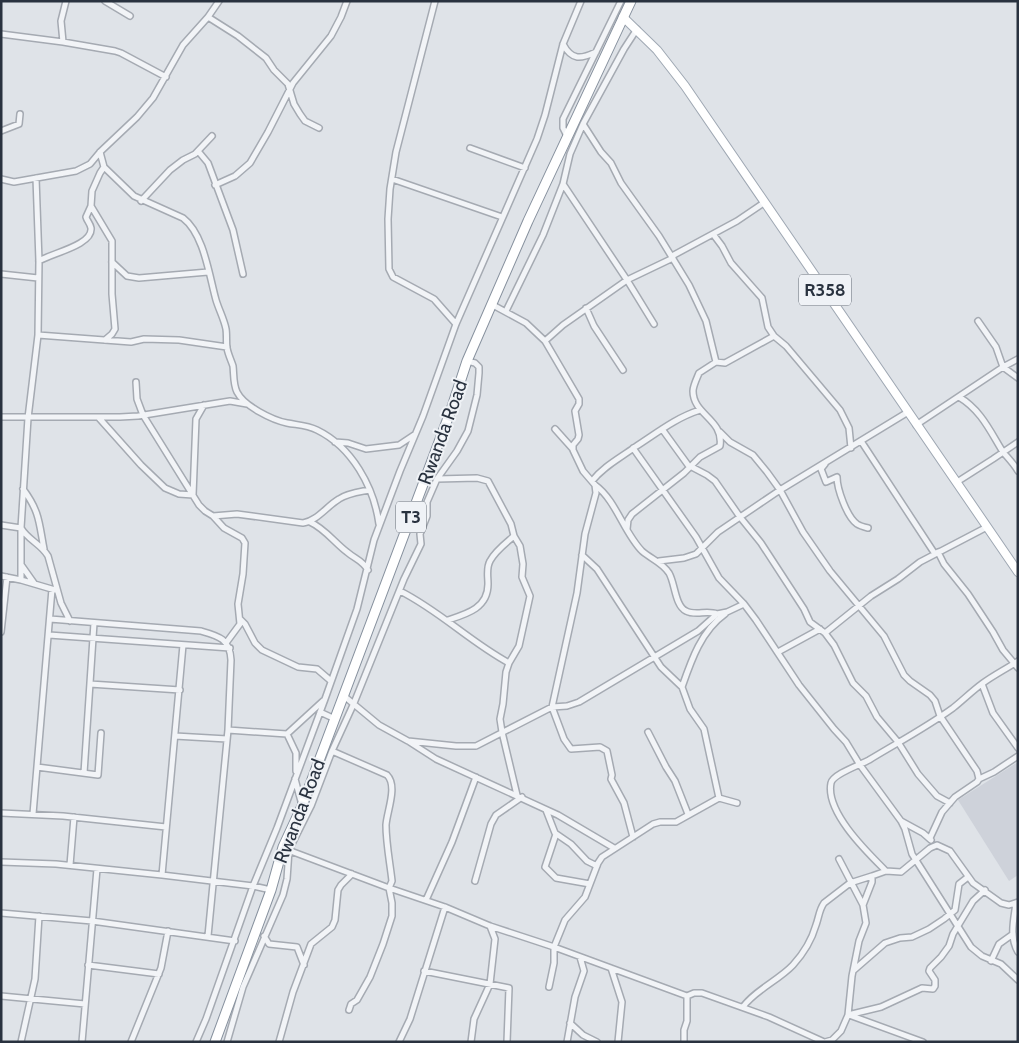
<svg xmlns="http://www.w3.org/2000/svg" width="1019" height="1043" viewBox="0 0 1019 1043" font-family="Cabin,sans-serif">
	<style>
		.built { fill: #ced2da }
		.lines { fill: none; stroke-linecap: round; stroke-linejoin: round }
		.street-casing { stroke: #a5aab2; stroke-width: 8 }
		.primary-casing { stroke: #9fa8b3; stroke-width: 10 }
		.highway-casing { stroke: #87919e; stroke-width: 11 }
		.street { stroke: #f2f4f7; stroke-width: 5 }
		.primary { stroke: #fff; stroke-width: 8 }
		.highway { stroke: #fff; stroke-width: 9 }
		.labels { text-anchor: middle; stroke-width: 4; stroke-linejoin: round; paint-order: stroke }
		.shield { fill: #eff2f6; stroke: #646c76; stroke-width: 1 }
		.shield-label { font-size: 18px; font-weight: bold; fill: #29323f }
		.street-label { font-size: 19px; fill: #29323f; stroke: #eff2f6 }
	</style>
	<rect width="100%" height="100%" fill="#dfe3e8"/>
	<!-- built -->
	<path class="built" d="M1018,762V875L1009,881L958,800Z"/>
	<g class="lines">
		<!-- street casing -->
		<g class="street-casing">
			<path id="street" d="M105,1L130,16
				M435,1L396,152L390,189L388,219L389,269L393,277L434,299L456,324
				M208,17L238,36L266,58L274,70L288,84L294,104L300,114L305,121L319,128
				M1,34L63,42L115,51L121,53L166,77
				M63,42L61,21L66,1
				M563,44C572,61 581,59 596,52
				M583,124L601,152L611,163L621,183L659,236L689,285L706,321L716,362
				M1,131L19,124L20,114
				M567,136L563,128V119L621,1
				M470,148L525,168
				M198,151L208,163L233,230L243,274
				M100,152L104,167L134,196L183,218C204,234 209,275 216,300C219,310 224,319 226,329C227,335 226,342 227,348C228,354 231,360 233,366C234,374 233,384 237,392C244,406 272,420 287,423C297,425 307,425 317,430C352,447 374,487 379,524
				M1,179L14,182L76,171L90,164L100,152L137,117L153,98L183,45L208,17L219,1
				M392,179L502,217
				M563,184L627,280L654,324
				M215,185L235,176L250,163L268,132L293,83L331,36L341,17L347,1
				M141,201L170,170L183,160L195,154L212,136
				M91,206L112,241V294L115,329L112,334L105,340
				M672,256L737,221L765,202
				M39,261C52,253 93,245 91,228C90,223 87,221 86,217L91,206L92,191L100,173L104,167
				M112,262L127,276L139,278L208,272
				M1,274L38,278
				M491,304L526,323L545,341L579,399V404L575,411L579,435L578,439L573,445V450L583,471L595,485L596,493L585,534L577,593L552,707L564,739L571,749L600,747L607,751L612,775L611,779L624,803L633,837
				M586,308L594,326L623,370
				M506,311L543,235L563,184L570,154L583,124L624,49L637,29
				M978,321L996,347L1003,367L1018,378
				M38,335L131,342L144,339L179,340L227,347
				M774,336L786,346L840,410L849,428L851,448
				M545,341L563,325L627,280L673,258
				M136,382L137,399L143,415L199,505L205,511L213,516L237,514L303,523C317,521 327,506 339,499C348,493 359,492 369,490
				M959,397C981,410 990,431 1003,452C1008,458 1014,464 1018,471
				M1,417H120L138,416L230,401L247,404
				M99,418L141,465L165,488L179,494L193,495L196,419L204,405
				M916,425L1003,367L1018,359
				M555,429L572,448
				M662,429L688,465L707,475L715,481L740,517L761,543L804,609L810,622L825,633L834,645L853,683L866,696L877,717L898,742L918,774L937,796L950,803
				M720,432L730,442L753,455L767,472L780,490L803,532L830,571L884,636L904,675L910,681L930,695L935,701L940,716L977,771L979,779L977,782L955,797L942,812L930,838
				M861,441L935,554
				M335,442L348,443L366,449L399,445L414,435
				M633,448L696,537L719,578L744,604L756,620L799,685L834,729L846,742L860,765L901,821L905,829L912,854L971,947L982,956L1001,964L1018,980
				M825,464L821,469L826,482L837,477C837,489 847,517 857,524C860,526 864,527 868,528
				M437,479L477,478L488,481L511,524L514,536L520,546L523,564L522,577L530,596L519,646L509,663L506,672L503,704L500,719L502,732L517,795
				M592,481C604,466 620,458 635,447C657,433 675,418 700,410
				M957,482L993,459L1018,442
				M595,485C616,500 624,533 642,551C651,559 662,562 669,573C675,583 675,606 686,611C695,616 707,610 717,614
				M23,489C40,512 39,523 44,549
				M213,516L224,528L242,538L245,543L243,574L238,604L240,624L226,643
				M310,522C324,528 335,543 347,552C355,559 362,560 368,570
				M1,525L21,528C28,540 41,544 48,556L61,603L70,621
				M627,529L628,520L632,514L684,473L700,457L720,446C724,419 693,415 693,391C693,386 697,378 699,373L716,362L725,363L774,336L768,327L762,298L731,263L722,246L713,234
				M938,552L944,564L968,594L993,632L1003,650L1018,668
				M582,555L597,569L661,667L682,687L690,709L704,729L719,798
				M659,561L684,558L696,554L718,532L780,490L908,412
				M22,566L34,583
				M1,576L21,580L55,590
				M21,580V528L28,418L38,335L39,261L36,178
				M400,591C440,611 470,642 509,663
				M50,619L201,631C219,636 230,639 231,660L228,730L208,936
				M240,619L245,624L255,643L262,650L298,667L317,669L331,681
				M448,620C467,614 488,608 488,584C488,576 486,568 490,561C495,551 506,543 514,536
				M1,632L7,577
				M825,633L871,596L898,579L920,562L987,527
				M49,635L230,648
				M778,652L820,629
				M90,684L180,690
				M982,684L993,713L1018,748
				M682,687C691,661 701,631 725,614
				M344,696L379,725L408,741L436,759L558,815L614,848
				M320,712L335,719
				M228,730L287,734L323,701
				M648,732L666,767L675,781L688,814
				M287,734L296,753V771
				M175,736L227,739
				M408,741L456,746H476L552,707L567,706L579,702L698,631L717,614L727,612L744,604
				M332,751L387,775C398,786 387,811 386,825C386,843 390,863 392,881L389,888L392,903V916L383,944L370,977L357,1000L351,1004L349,1010
				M37,767L98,775L101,733
				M84,773L94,623
				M295,779L302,805
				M979,779L994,772L1018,756
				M546,810L555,833L571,844L587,861L597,866
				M1,813L63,816L166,827
				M33,814L52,589
				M901,821L923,833L931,840
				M556,834L545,867L556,878L590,884
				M288,850L389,888L445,907L490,926L554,947L687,996L694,993H702L769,1017L824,1042
				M839,859L863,905
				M1,862L56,864L162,875L253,886L271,890
				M70,865L74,817
				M886,871C868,853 825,812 831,783C833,774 860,765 869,760C897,743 927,727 953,708C963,700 972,691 983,683C994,675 1006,669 1018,661
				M162,875L183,645
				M475,881L491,824L496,815L522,797
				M426,900L452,842L476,777
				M1016,903C1014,919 1009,937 1018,952
				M1,913L92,921L235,941
				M264,936L269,944L297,947L304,965
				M991,961L999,944L1013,934
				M88,965L159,974
				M611,968L622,1002L618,1042
				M854,970L885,943L900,938L912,937L929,929L944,919L955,910L959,884L968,877
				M424,971L509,988L507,1042
				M549,987L554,963V947L565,920L585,897L598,863L602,857L653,824L660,822H676L719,798L737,803
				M1,996L85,1004
				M743,1007C754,991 779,980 793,965C803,954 812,939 816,925C819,917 819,910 824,903L850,883L872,876
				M848,1015L881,1007L922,988L933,989L935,986V980L929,971L930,968L941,957L949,946L953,934L973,901L985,890
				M849,1015L923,1042
				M570,1023L583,1035L597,1042
				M21,1042L35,979L39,916
				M82,1042L97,869
				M131,1042L161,968L168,931
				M196,1042L206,1019L253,886L277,828L325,699L357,609L374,540L400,471L423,416L456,324L537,139L545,115L563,44L581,1
				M227,1042L243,987L283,895L287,879L289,850L311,806L332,751L354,703L404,579L421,544L420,534L427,516V502L437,479L457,451L468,431L477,395L479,373V367L475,363L467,361
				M279,1042L293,992L311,944L332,927L335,920L338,890L341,885L352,874
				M399,1042L410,1019L445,907
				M471,1042L474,1019L490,984L495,939L490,926
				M567,1042L575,997L584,971L580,957
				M684,1042V1030L687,1021V996
				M825,1042L832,1040L841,1031L848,1015L852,976L859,941L866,923L863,905L872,882V876L886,871L901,872L930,848L937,845L950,851L973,883L1001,903L1009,905L1018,902"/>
		</g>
		<!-- primary casing -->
		<g class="primary-casing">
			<path id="primary" d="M623,17L657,50L685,86L1018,572"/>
		</g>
		<!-- highway casing -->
		<g class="highway-casing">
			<path id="highway" d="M215,1042L271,890L283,847L302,806L451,410L467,361L528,221L631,1"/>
		</g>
		<!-- street -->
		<use href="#street" class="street"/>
		<!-- primary -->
		<use href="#primary" class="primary"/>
		<!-- highway -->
		<use href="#highway" class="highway"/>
	</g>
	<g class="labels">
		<!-- shield labels -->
		<g class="shield">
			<rect x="799" y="274.5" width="52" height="31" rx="4"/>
			<rect x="396" y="501.5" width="30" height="31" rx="4"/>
		</g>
		<g class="shield-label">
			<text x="825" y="296">R358</text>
			<text x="411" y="523">T3</text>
		</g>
		<!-- street labels -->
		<g class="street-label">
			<text transform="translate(442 432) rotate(-70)" y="7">Rwanda Road</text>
			<text transform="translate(299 811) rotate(-69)" y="7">Rwanda Road</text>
		</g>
	</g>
	<!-- border -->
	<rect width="1019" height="1043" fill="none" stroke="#29323f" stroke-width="5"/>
</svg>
